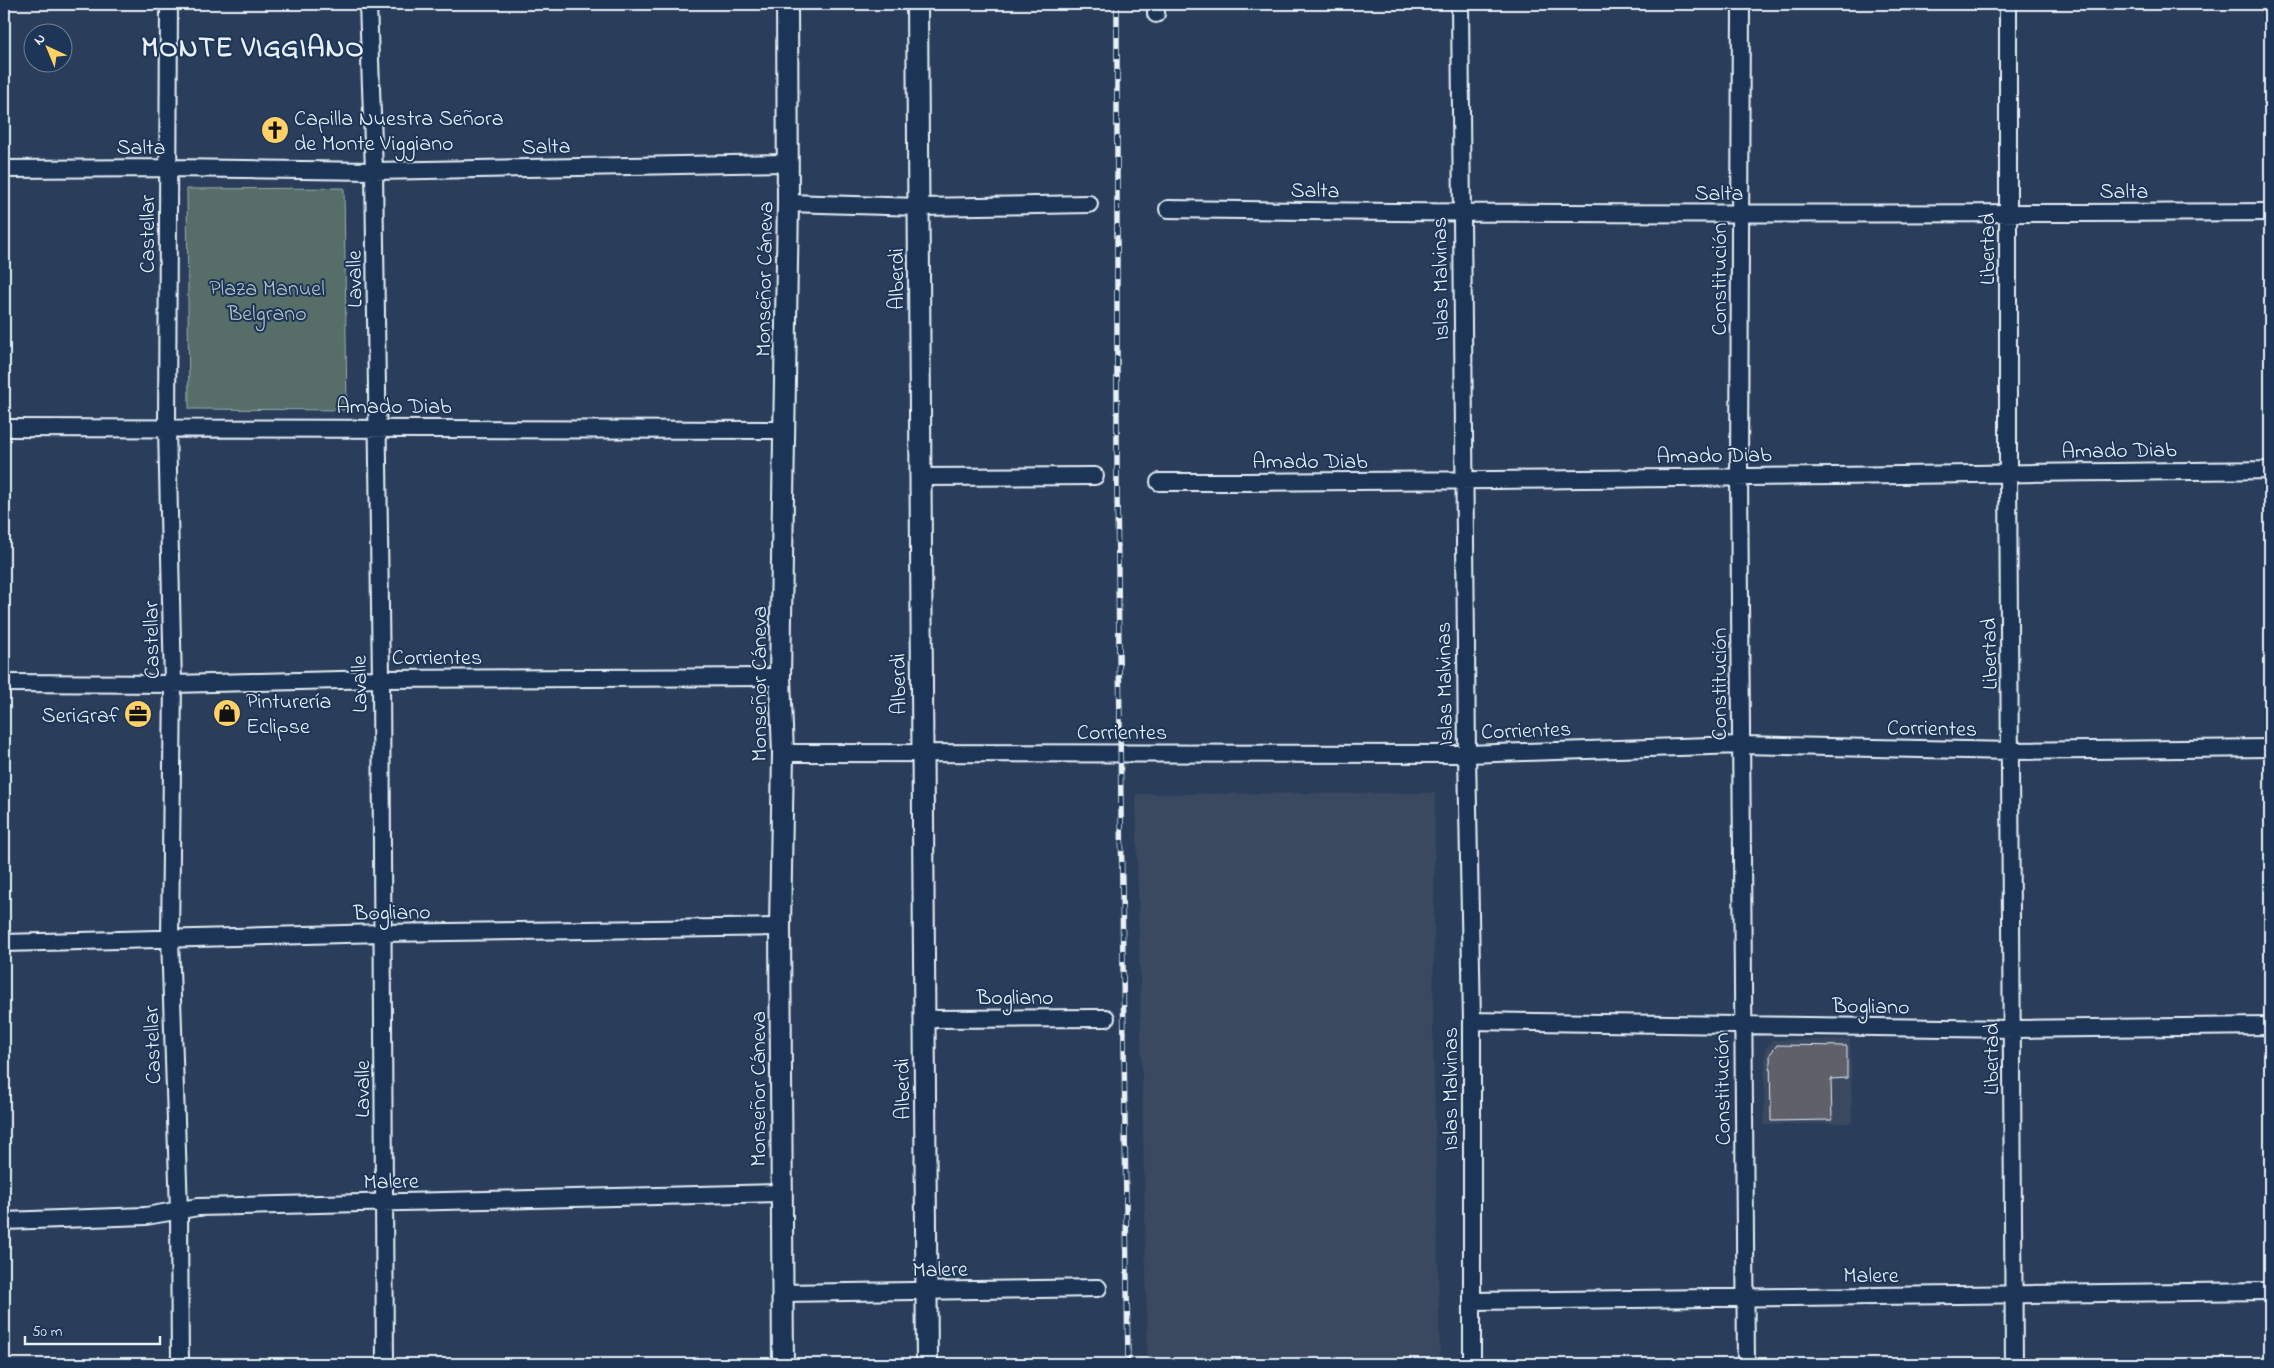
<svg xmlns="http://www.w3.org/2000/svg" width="2274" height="1368" viewBox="0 0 2274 1368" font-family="'Indie Flower',sans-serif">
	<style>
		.built { fill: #3a4860 }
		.green { fill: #566d68; stroke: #9fafb0 }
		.building { fill: #60606a; stroke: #e8f1f8 }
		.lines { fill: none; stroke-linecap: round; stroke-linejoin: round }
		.minor-casing { stroke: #e8f1f8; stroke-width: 20 }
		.tertiary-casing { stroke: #e8f1f8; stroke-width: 24 }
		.minor { stroke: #1d3557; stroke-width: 16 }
		.tertiary { stroke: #1d3557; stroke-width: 20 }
		.rail-casing { stroke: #e8f1f8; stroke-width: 5.5 }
		.rail { stroke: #1d3557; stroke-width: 4; stroke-dasharray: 11; stroke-linecap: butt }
		.labels { text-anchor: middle; stroke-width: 4; stroke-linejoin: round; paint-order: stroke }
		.poi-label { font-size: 22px; fill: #e8f1f8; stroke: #1d3557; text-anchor: start }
		.street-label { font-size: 22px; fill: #e8f1f8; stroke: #1d3557 }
		.park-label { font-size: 22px; fill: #b5c3c6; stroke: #1d3557 }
		.district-label { font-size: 28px; font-weight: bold; letter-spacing: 1px; fill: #e8f1f8; stroke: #1d3557 }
	</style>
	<rect width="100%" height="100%" fill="#2a3e5b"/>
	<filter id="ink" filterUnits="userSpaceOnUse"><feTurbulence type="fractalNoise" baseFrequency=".02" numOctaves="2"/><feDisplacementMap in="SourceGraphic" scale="10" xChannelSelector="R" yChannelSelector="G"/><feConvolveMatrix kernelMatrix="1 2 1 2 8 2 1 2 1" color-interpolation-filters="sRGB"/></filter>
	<g filter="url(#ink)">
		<!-- built -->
		<path class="built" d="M1435,793L1433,1036L1440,1364H1148L1136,794Z
			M1850,1039L1852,1123L1764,1125L1765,1049L1774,1040Z"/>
		<!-- green -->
		<path class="green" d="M344,188L347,410L189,409L187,189Z"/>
		<!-- building -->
		<path class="building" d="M1777,1045L1847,1046V1078L1831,1079L1832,1120L1771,1121L1770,1054Z"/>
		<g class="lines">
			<!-- minor casing -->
			<g class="minor-casing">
				<path id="minor" d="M169,4L167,428L173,684L170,938L179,1211L180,1364
					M368,4L374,171L381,679L385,1364
					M1156,4V14
					M1460,4L1467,754L1472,1021V1364
					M1741,4L1739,475L1746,1364
					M2008,4V473L2014,1364
					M4,169L169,168L374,171L788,163
					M788,203L919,207L1089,204
					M1168,209C1536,215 1903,214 2270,212
					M4,428L785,430
					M919,477L1095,476
					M1159,482C1530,482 1900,474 2270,470
					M4,683L173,684L381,679L780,677
					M783,753L1467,754L1741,745L2011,751L2270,748
					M4,943L383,933L780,927
					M924,1019L1106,1018
					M1472,1021L2013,1029L2270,1026
					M4,1221L146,1216L198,1207L781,1193
					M783,1293L1098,1288
					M1472,1301L2270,1291"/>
			</g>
			<!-- tertiary casing -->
			<g class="tertiary-casing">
				<path id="tertiary" d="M917,4L927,1364
					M783,1364L780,927L783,753L780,677L788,203L787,4"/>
			</g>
			<!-- minor -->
			<use href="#minor" class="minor"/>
			<!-- tertiary -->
			<use href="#tertiary" class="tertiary"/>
			<!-- rail casing -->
			<g class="rail-casing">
				<path id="rail" d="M1117,4V491L1128,1364"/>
			</g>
			<!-- rail -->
			<use href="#rail" class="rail"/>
		</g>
	</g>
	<!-- icons -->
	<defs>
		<g id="church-disc" transform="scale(1.4375)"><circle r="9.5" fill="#ffd166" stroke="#1d3557"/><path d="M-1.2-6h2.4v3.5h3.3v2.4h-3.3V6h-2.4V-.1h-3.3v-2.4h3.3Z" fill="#111"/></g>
		<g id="shop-disc" transform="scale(1.4375)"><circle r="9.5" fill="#ffd166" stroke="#1d3557"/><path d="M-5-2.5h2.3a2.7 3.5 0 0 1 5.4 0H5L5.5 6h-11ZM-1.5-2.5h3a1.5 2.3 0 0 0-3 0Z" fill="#111"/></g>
		<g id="office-disc" transform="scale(1.4375)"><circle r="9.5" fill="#ffd166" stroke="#1d3557"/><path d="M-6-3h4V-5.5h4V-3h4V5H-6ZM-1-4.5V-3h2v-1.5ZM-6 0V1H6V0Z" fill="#111"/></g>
	</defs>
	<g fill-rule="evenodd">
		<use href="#church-disc" x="275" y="130"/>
		<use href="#shop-disc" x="227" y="713"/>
		<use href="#office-disc" x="138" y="714"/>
	</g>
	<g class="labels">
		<!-- poi labels -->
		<g class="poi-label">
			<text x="294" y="125">Capilla Nuestra Señora<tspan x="294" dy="25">de Monte Viggiano</tspan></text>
			<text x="246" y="708">Pinturería<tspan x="246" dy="25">Eclipse</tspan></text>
			<text x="119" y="722" text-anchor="end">SeriGraf</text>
		</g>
		<!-- street labels -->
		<g class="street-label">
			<text transform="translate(546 145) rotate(-1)" y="8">Salta</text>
			<text x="141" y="154">Salta</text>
			<text transform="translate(1315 189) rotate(1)" y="8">Salta</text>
			<text x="2124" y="198">Salta</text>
			<text x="1719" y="200">Salta</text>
			<text transform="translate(146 234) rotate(-90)" y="8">Castellar</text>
			<text transform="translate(1986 249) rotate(-90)" y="8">Libertad</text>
			<text transform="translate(353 279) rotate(-91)" y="8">Lavalle</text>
			<text transform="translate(763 279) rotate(-89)" y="8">Monseñor Cáneva</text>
			<text transform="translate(895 279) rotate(-90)" y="8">Alberdi</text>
			<text transform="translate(1439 279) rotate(-91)" y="8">Islas Malvinas</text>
			<text transform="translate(1718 279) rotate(-90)" y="8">Constitución</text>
			<text x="394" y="413">Amado Diab</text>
			<text transform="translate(2119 449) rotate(-1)" y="8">Amado Diab</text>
			<text transform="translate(1714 454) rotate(-1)" y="8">Amado Diab</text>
			<text x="1310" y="468">Amado Diab</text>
			<text transform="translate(150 640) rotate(-91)" y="8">Castellar</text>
			<text transform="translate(1988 654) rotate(-91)" y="8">Libertad</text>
			<text x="437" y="664">Corrientes</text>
			<text transform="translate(358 684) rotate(-91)" y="8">Lavalle</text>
			<text transform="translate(758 684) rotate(-90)" y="8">Monseñor Cáneva</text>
			<text transform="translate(897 684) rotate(-91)" y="8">Alberdi</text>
			<text transform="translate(1443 684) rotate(-91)" y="8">Islas Malvinas</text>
			<text transform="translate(1718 684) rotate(-90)" y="8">Constitución</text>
			<text transform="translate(1932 727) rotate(1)" y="8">Corrientes</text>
			<text transform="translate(1526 729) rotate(-2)" y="8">Corrientes</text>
			<text x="1122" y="739">Corrientes</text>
			<text transform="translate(392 911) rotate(-1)" y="8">Bogliano</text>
			<text x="1015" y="1004">Bogliano</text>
			<text transform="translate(1871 1005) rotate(1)" y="8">Bogliano</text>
			<text transform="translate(151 1045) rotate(-92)" y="8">Castellar</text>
			<text transform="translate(1990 1059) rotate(-90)" y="8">Libertad</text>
			<text transform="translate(361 1089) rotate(-90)" y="8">Lavalle</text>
			<text transform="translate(757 1089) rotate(-90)" y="8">Monseñor Cáneva</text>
			<text transform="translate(901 1089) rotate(-91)" y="8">Alberdi</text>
			<text transform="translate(1449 1089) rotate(-90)" y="8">Islas Malvinas</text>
			<text transform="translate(1721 1089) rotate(-91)" y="8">Constitución</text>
			<text transform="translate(391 1180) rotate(-1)" y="8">Malere</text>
			<text transform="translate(940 1268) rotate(-1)" y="8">Malere</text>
			<text x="1871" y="1282">Malere</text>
		</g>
		<!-- park labels -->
		<g class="park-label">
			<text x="267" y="295">Plaza Manuel<tspan x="267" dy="25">Belgrano</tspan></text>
		</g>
		<!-- district labels -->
		<g class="district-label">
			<text x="253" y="56">MONTE VIGGIANO</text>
		</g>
	</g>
	<!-- margin -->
	<rect width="2274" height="1368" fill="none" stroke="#1d3557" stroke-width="20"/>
	<rect x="10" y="10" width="2254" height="1348" fill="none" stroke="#e8f1f8" stroke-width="2" filter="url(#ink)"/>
	<!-- north arrow -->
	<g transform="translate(48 48) rotate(316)"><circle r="24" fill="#1d3557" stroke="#6e8097"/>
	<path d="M0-4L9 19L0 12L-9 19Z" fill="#ffd166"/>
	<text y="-8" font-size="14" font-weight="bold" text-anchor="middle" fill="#e8f1f8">N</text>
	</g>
	<!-- scale -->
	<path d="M25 1336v8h135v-8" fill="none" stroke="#e8f1f8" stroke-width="2.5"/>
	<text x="32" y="1336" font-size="15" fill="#e8f1f8" stroke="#1d3557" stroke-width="4" paint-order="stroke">50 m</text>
</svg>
